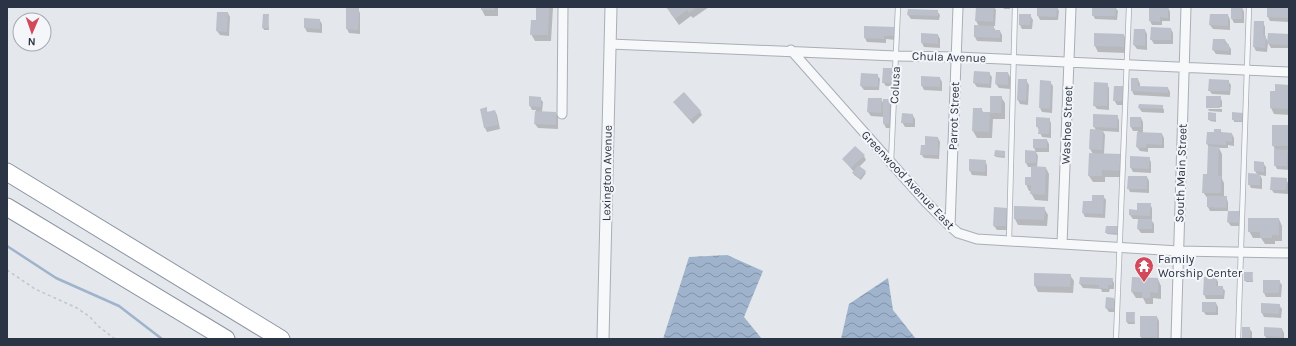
<svg xmlns="http://www.w3.org/2000/svg" width="1296" height="346" viewBox="0 0 1296 346" font-family="Karla,sans-serif">
	<style>
		.water { fill: url(#water-waves) }
		.shadow { fill: #0003 }
		.lines { fill: none; stroke-linecap: round; stroke-linejoin: round }
		.stream { stroke: #9fb4cc; stroke-width: 2.5 }
		.building { fill: #bbc0ca }
		.service-casing { stroke: #a9aeb7; stroke-width: 6 }
		.minor-casing { stroke: #a9aeb7; stroke-width: 11 }
		.tertiary-casing { stroke: #a9aeb7; stroke-width: 13 }
		.motorway-casing { stroke: #8b94a3; stroke-width: 19 }
		.path { stroke: #c2c5cb; stroke-width: 1.5; stroke-dasharray: 3 3; stroke-linecap: butt }
		.service { stroke: #f7f8fa; stroke-width: 4.5 }
		.minor { stroke: #f7f8fa; stroke-width: 9 }
		.tertiary { stroke: #f7f8fa; stroke-width: 11 }
		.motorway { stroke: #fff; stroke-width: 17 }
		.labels { text-anchor: middle; stroke-width: 4; stroke-linejoin: round; paint-order: stroke }
		.street-label { font-size: 12px; fill: #2b3445; stroke: #f4f6f9 }
		.poi-label { font-size: 12px; fill: #2b3445; stroke: #f4f6f9; text-anchor: start }
	</style>
	<defs>
		<pattern id="water-waves" width="16" height="10" patternUnits="userSpaceOnUse"><rect width="16" height="10" fill="#9fb4cc"/><path d="M0 5q4-4 8 0t8 0" fill="none" stroke="#8293a7"/></pattern>
	</defs>
	<rect width="100%" height="100%" fill="#e4e7ec"/>
	<!-- water -->
	<path class="water" d="M727,255L763,271L744,317L762,339H663L689,257Z
		M888,278L893,310L916,339H841L849,304Z"/>
	<!-- shadow -->
	<path class="shadow" d="M482,7H498V16H485L482,10Z
		M537,7L553,8L551,41H535L531,34L536,21Z
		M668,7H709L693,18L691,16L679,25L671,14Z
		M977,7H994L996,10L995,26H993L996,31H1000L1002,35V42L977,41L975,37V26H979L976,21Z
		M1003,7H1010V9H1004Z
		M1038,7H1057L1059,11L1058,20H1040L1038,16Z
		M1093,7H1115L1118,11L1117,20L1095,19L1093,15Z
		M1150,7H1168L1170,12V21H1162V25H1152L1150,21Z
		M1242,7L1244,12V23H1234L1232,19Z
		M1289,8V22L1270,21L1268,17Z
		M358,9L360,13V34L349,33L347,29Z
		M909,10L937,11L940,15L939,20L911,19L908,15Z
		M228,13L230,17L229,36L220,35L217,31Z
		M268,15L269,30H264L263,28Z
		M1030,15L1033,20L1032,29H1022L1020,25Z
		M1211,15H1228L1230,20V30L1213,29L1210,25Z
		M319,19L322,24V33L307,32L305,28Z
		M1255,22H1263L1265,27V37L1268,41L1289,35V48H1271L1268,43L1267,52L1256,51L1254,47Z
		M894,28L897,32L896,40L886,39V43L867,42L865,38Z
		M1171,29L1173,33V44H1154L1151,39Z
		M1135,30H1145L1147,34V50L1137,49L1134,45Z
		M922,34L938,35L940,39V48L924,47L922,43Z
		M1124,35L1127,42V53L1098,52L1095,46Z
		M1225,40L1231,49V55L1216,54L1213,50Z
		M884,69L897,87L886,86L883,82Z
		M975,72L989,73L992,77L991,88L977,87L974,83Z
		M1008,73L1010,77V89L999,88L996,84Z
		M877,75L880,79L879,90H864L861,86Z
		M940,78L942,82V91L924,90L922,86Z
		M1132,79H1138L1140,84V87L1168,88L1170,92V97L1134,95L1132,91Z
		M1019,80H1026L1029,85L1028,105L1020,104L1018,100Z
		M1228,81L1231,85L1230,95L1212,94L1209,90Z
		M1041,82H1050L1053,86L1052,113L1042,112L1040,108Z
		M1107,84L1109,88V110L1097,109L1094,105Z
		M1289,86V115L1274,114L1271,108L1276,92Z
		M1115,87L1127,105H1117L1114,100Z
		M530,97L540,98L543,102L542,112L556,113L558,117V129L538,128L535,124L536,110H532L530,106Z
		M991,97H1001L1005,103V119H993L992,138H977L973,131L974,109H981L984,113H991Z
		M1220,97L1222,101V107H1208V109H1222V112L1209,111L1207,107Z
		M881,99L884,104L890,100L892,104L891,128H886L884,124V117L871,116L868,112Z
		M677,106L700,111L702,115L693,124Z
		M1162,106L1164,110V113L1142,112L1139,108Z
		M486,109L488,113L495,111L497,115L500,129L487,132L485,128L482,110Z
		M1233,113L1243,114L1244,122H1234Z
		M912,114L915,119V127H905L902,122Z
		M1216,114V122L1210,121L1209,119Z
		M1117,116L1119,120V132L1103,131L1105,135L1104,154L1121,155L1125,177H1105V182H1093L1089,176L1093,154L1090,149L1091,130H1096L1094,127Z
		M1141,118L1143,122V133L1162,134L1164,138V148H1148V152L1140,151L1137,147L1138,131H1133L1131,127Z
		M1049,119L1051,123V138L1042,137L1037,126Z
		M1289,126V150H1287L1289,154V170L1277,169L1275,165V150L1273,145Z
		M1220,130L1222,133L1232,134L1234,138V146L1228,145V148H1219L1222,154V179L1224,183V197H1226L1228,202V211H1210L1208,207V199L1203,192L1208,175L1209,147L1207,144L1214,133Z
		M938,138L940,142L939,159L924,158L921,154L925,146Z
		M1047,140L1049,144V152H1036L1038,156L1037,167L1046,168L1049,174L1048,201L1035,200L1031,193V191H1029L1026,184L1032,178V167H1028L1026,163V151L1036,152L1034,148Z
		M1004,152L1005,158L996,157L995,156Z
		M864,156L866,160L859,167L866,173L861,180L854,175V172L843,159Z
		M1149,158L1151,162V173L1133,172L1131,168Z
		M970,160L985,161L987,165V176L972,175L970,171Z
		M1255,163H1263L1266,167V176L1260,175L1262,179V189L1251,188L1249,184L1257,174L1255,171Z
		M1147,177L1149,181V193L1130,192L1128,188Z
		M1286,179L1288,183V194L1274,193L1271,189Z
		M1103,196L1106,200L1105,218L1085,217L1083,213V202H1093Z
		M1150,204L1152,208V221L1154,224V233H1141L1138,229L1139,219H1133L1130,215Z
		M1044,208L1048,215L1047,226L1018,225L1015,219Z
		M1007,209L1009,213L1008,230H997L994,226Z
		M1240,212L1242,226H1231L1228,222Z
		M1279,219L1282,226V241H1275V244H1265L1261,238H1253L1249,231Z
		M1117,227L1118,235L1107,234L1106,232Z
		M1252,273L1253,282H1246L1245,280Z
		M1070,275L1074,281L1073,293L1038,292L1035,286Z
		M1081,278L1112,279L1114,283V289H1110L1109,292H1102L1101,289L1083,288L1080,284Z
		M1216,278L1218,282V287H1222L1225,291L1224,299H1206L1204,294Z
		M1158,279L1161,286V299L1153,298V304H1146L1143,298H1136L1132,292Z
		M1279,281L1282,285L1281,297H1266L1264,293Z
		M1114,299L1116,303V312H1109L1106,308Z
		M1216,303L1218,307V315H1206L1203,311Z
		M1279,305L1282,309L1281,318L1264,317L1262,313Z
		M1134,313L1135,324H1128L1127,322Z
		M1157,317L1159,321V339H1142L1141,337Z
		M1249,328L1252,332V339H1243Z
		M1282,329L1284,333V339H1267L1265,336Z"/>
	<g class="lines">
		<!-- stream -->
		<path class="stream" d="M7,246L56,278L119,306L162,339"/>
	</g>
	<!-- building -->
	<path class="building" d="M346,7L359,8L358,30L346,29Z
		M481,7H495V10H481Z
		M536,7H549L548,35H530L531,20H536Z
		M666,7H697L689,13L687,10L675,19Z
		M976,7H994L993,22L975,21Z
		M1037,7H1057L1056,17L1037,16Z
		M1092,7H1116L1115,16H1092Z
		M1149,7H1168V18L1160,17V22L1149,21Z
		M1231,7H1242V19H1231Z
		M1267,7H1289V18L1267,17Z
		M908,9L938,10V16L907,15Z
		M217,12H228L227,32L216,31Z
		M263,14H269L268,28H262Z
		M1019,14H1031L1030,25H1019Z
		M1210,14H1228V26L1209,25Z
		M304,18L320,19V29L304,28Z
		M1254,21H1264L1263,35L1266,36L1265,48L1253,47Z
		M974,25L994,26V30H1000V38L974,37Z
		M864,26L895,27L894,36H884V39L864,38Z
		M1151,27L1171,28V40H1150Z
		M1134,29H1145V46L1133,45Z
		M921,33L938,34V44L921,43Z
		M1094,33L1124,34V47L1094,46Z
		M1268,33L1289,34V45L1267,44Z
		M1213,39H1225V44H1229V51L1212,50Z
		M883,68H895V83H882Z
		M974,71L990,72L989,84L973,83Z
		M996,72H1008V85L995,84Z
		M861,73L878,74V87L860,86Z
		M921,76L940,77V87L921,86Z
		M1131,78H1138V86L1168,87V93L1131,91Z
		M1018,79H1027L1026,101L1017,100Z
		M1209,79L1229,80V91H1208Z
		M1040,80L1051,81L1050,109L1039,108Z
		M1094,82L1108,83L1107,106H1093Z
		M1275,84L1289,85L1288,109L1270,108V91H1275Z
		M1114,86H1125V101H1113Z
		M684,92L701,111L690,120L673,102Z
		M529,96L541,97V107L529,106Z
		M990,96H1002L1001,113H990Z
		M1206,96H1221L1220,108H1206Z
		M868,98H882L881,113L867,112Z
		M883,99H890L889,124H883Z
		M1139,104L1163,105V109L1138,108Z
		M487,107V112L495,110L498,125L484,128L480,109Z
		M973,108H982V112H990L989,132L972,131Z
		M535,111L556,112V125L534,124Z
		M1208,112L1216,113V120H1208Z
		M1232,112L1243,113V121L1232,120Z
		M902,113L913,114V123H901Z
		M1093,114L1118,115L1117,128L1093,127Z
		M1036,117L1050,118L1049,134H1038L1039,127H1036Z
		M1130,117H1141V127H1130Z
		M1272,125H1289V146H1272Z
		M1090,129L1103,130L1102,150L1089,149Z
		M1214,129H1221V132L1232,133V142L1226,141V145L1206,144L1207,132H1214Z
		M1137,132L1162,133V145L1146,144V148L1136,147Z
		M925,136L938,137V155H920L921,145H925Z
		M1033,139H1047V148H1033Z
		M855,146L865,155L851,168L842,159Z
		M1208,146L1219,147L1218,175L1221,176V193H1202L1203,174H1207Z
		M1274,149L1288,150L1287,166H1274Z
		M995,150L1005,151V156H994Z
		M1025,150L1036,151V163H1025Z
		M1089,153L1122,154L1121,171L1102,170V176H1088Z
		M1130,156L1150,157L1149,169L1130,168Z
		M969,159L986,160L985,172L969,171Z
		M1254,161L1264,162V172L1254,171Z
		M858,165L866,171L860,178L852,173Z
		M1031,166L1046,167L1045,195L1030,194L1031,185H1025V177H1031Z
		M1248,173L1260,174V185H1248Z
		M1128,176H1147V189H1127Z
		M1271,177L1287,178L1286,190H1270Z
		M1092,195H1104L1103,214L1082,213L1083,201H1092Z
		M1207,196H1227L1226,208L1207,207Z
		M1137,203H1151L1150,216L1129,215V209L1137,210Z
		M1014,206L1045,207L1044,220L1014,219Z
		M994,207L1007,208L1006,226H993Z
		M1228,211H1240V223L1227,222Z
		M1248,218H1279V235H1272V238H1260V232H1248Z
		M1138,219H1152V229H1137Z
		M1106,226H1118L1117,233H1105Z
		M1244,272H1253L1252,281H1244Z
		M1034,273L1071,274L1070,287L1034,286Z
		M1080,277L1113,278L1112,285H1108V289L1099,288V285L1079,284Z
		M1132,277L1158,278V293L1150,292V298H1142V292H1131Z
		M1204,277H1216V286H1223V295H1203Z
		M1263,280H1280L1279,293H1263Z
		M1106,297L1114,298V309L1105,308Z
		M1202,302H1216V312H1202Z
		M1261,303L1280,304L1279,314L1261,313Z
		M1126,312H1135L1134,322H1126Z
		M1140,316H1157V338L1140,337Z
		M1242,327H1250V339H1242Z
		M1264,327L1282,328V337L1264,336Z"/>
	<g class="lines">
		<!-- service casing -->
		<g class="service-casing">
			<path id="service" d="M891,162L898,7
				M1009,241L1015,7
				M1116,339L1129,7
				M1238,339L1249,7"/>
		</g>
		<!-- minor casing -->
		<g class="minor-casing">
			<path id="minor" d="M610,44L896,56L957,57L1289,72
				M791,50L925,201L950,226L958,233L977,239L1179,251L1289,253
				M562,114L563,7
				M950,226L958,7
				M1062,244L1071,7
				M1176,339L1186,7"/>
		</g>
		<!-- tertiary casing -->
		<g class="tertiary-casing">
			<path id="tertiary" d="M603,339L611,7"/>
		</g>
		<!-- motorway casing -->
		<g class="motorway-casing">
			<path id="motorway" d="M7,172L281,339
				M7,207L226,339"/>
		</g>
		<!-- path -->
		<path class="path" d="M7,270L35,289L77,308L90,317L98,326L115,339"/>
		<!-- service -->
		<use href="#service" class="service"/>
		<!-- minor -->
		<use href="#minor" class="minor"/>
		<!-- tertiary -->
		<use href="#tertiary" class="tertiary"/>
		<!-- motorway -->
		<use href="#motorway" class="motorway"/>
	</g>
	<!-- icons -->
	<defs>
		<g id="temple-pin" transform="scale(1)"><path d="M0 17L-7.5 6A9.5 9.5 0 1 1 7.5 6Z" fill="#d1495b" stroke="#f4f6f9"/><path d="M0-6L5-2H3V0L6.5 2.5H4V6H1.5V3h-3V6H-4V2.5H-6.5L-3 0V-2H-5Z" fill="#fff"/></g>
	</defs>
	<g fill-rule="evenodd">
		<use href="#temple-pin" x="1144" y="266"/>
	</g>
	<g class="labels">
		<!-- street labels -->
		<g class="street-label">
			<text transform="translate(949 57) rotate(2)" y="4">Chula Avenue</text>
			<text transform="translate(895 85) rotate(-87)" y="4">Colusa</text>
			<text transform="translate(954 116) rotate(-88)" y="4">Parrot Street</text>
			<text transform="translate(1067 125) rotate(-88)" y="4">Washoe Street</text>
			<text transform="translate(607 173) rotate(-89)" y="4">Lexington Avenue</text>
			<text transform="translate(1181 173) rotate(-88)" y="4">South Main Street</text>
			<text transform="translate(908 180) rotate(47)" y="4">Greenwood Avenue East</text>
		</g>
		<!-- poi labels -->
		<g class="poi-label">
			<text x="1158" y="263">Family<tspan x="1158" dy="14">Worship Center</tspan></text>
		</g>
	</g>
	<!-- border -->
	<rect width="1296" height="346" fill="none" stroke="#2b3445" stroke-width="16"/>
	<!-- north arrow -->
	<g transform="translate(32 32) rotate(182)"><circle r="19" fill="#f4f6f9" stroke="#a4a8b1"/>
	<path d="M0-3L7 15L0 10L-7 15Z" fill="#d1495b"/>
	<text y="-6" font-size="11" font-weight="bold" text-anchor="middle" fill="#2b3445">N</text>
	</g>
</svg>
